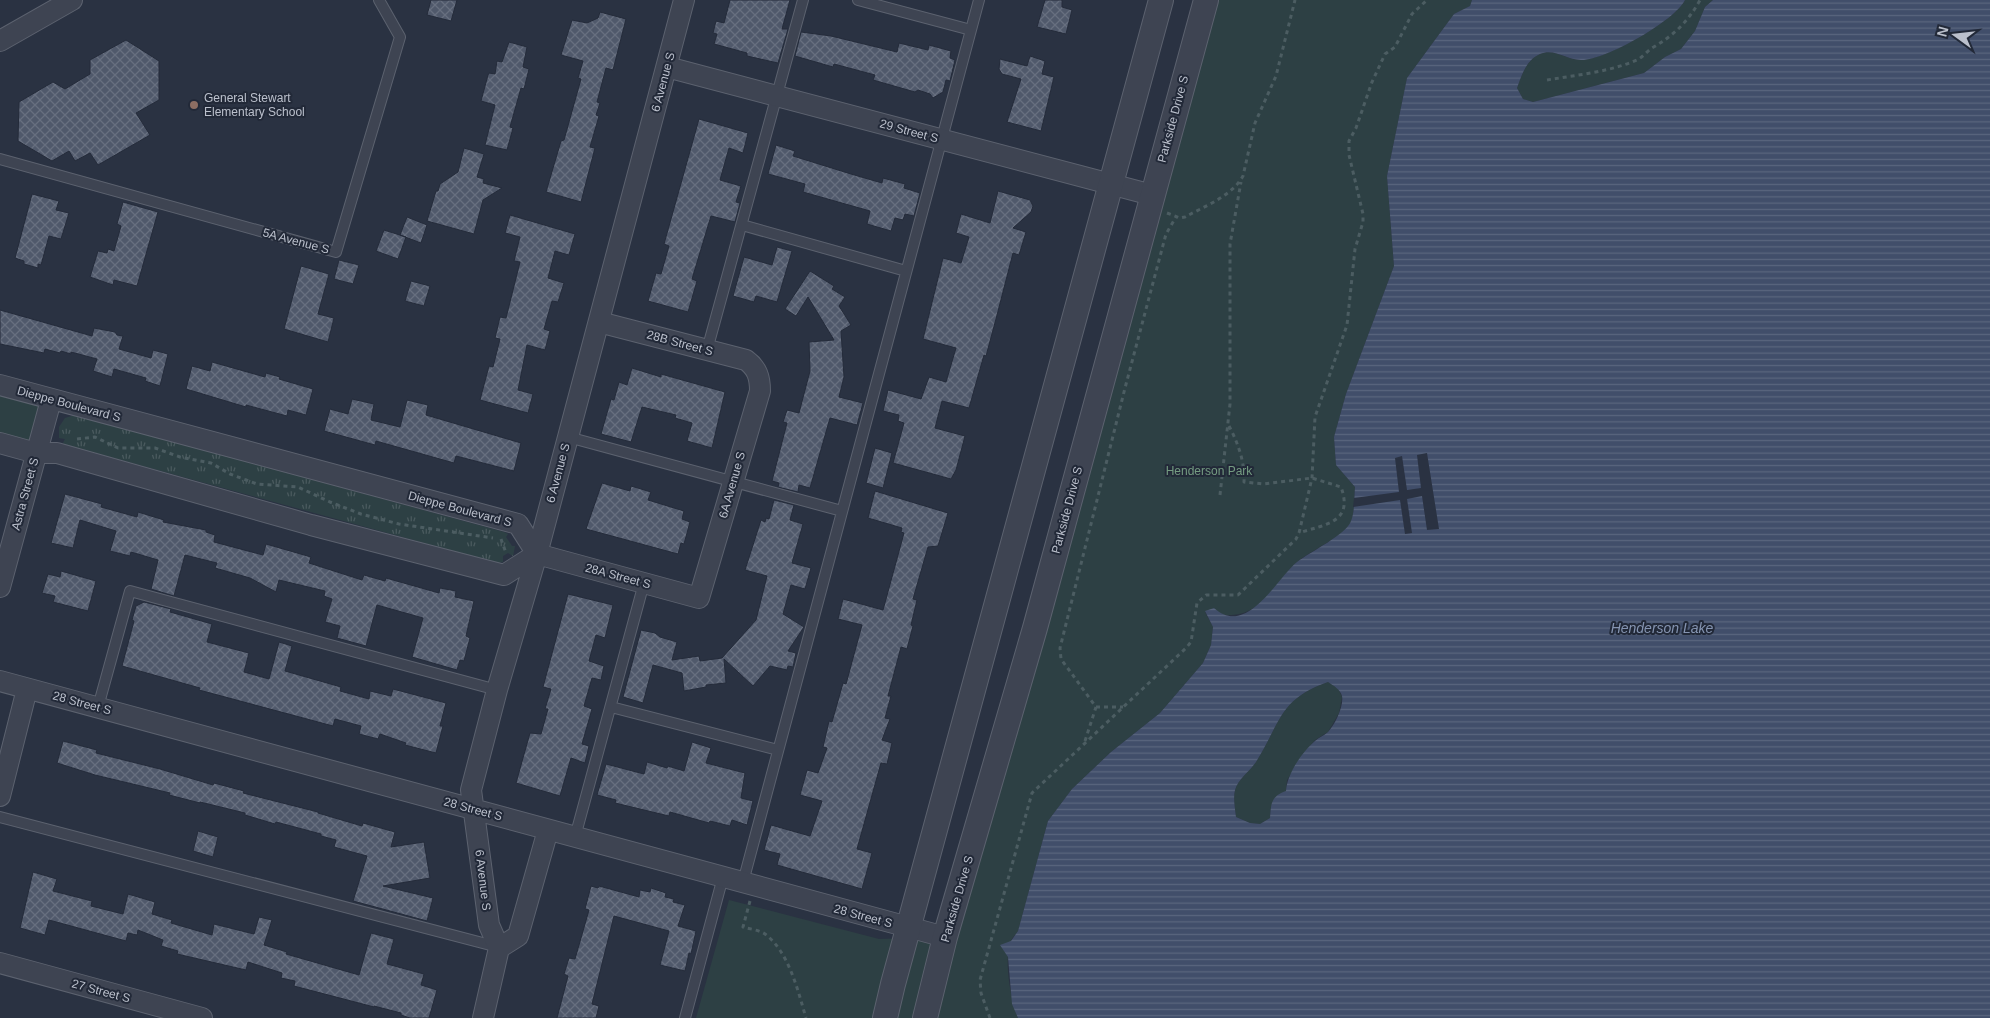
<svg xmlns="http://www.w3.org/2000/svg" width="1990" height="1018" viewBox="0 0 1990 1018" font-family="Helvetica,sans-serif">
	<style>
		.grass { fill: url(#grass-tufts) }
		.green { fill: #2d4044 }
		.water { fill: url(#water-rules); fill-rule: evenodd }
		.pier { fill: #2a3242 }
		.building { fill: url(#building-cross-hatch); stroke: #242b3a }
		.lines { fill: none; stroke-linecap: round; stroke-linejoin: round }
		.service-casing { stroke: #5c626f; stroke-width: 12 }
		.minor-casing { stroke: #5c626f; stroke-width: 22 }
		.tertiary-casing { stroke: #5c626f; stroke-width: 26 }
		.path { stroke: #4c5d62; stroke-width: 3; stroke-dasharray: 4 4; stroke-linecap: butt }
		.service { stroke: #3e4452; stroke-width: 10 }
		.minor { stroke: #3e4452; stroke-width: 20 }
		.tertiary { stroke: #3e4452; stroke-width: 24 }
		.education-dot { fill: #8d6e63; stroke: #222938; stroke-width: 2 }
		.labels { text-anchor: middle; stroke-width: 4; stroke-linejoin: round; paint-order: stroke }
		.street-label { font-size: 12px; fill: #bbc0cc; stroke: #222938 }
		.poi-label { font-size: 12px; fill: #bbc0cc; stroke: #222938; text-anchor: start }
		.park-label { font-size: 12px; fill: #749b81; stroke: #222938 }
		.water-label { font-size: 14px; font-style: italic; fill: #8594b1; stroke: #222938 }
	</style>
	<defs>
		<pattern id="grass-tufts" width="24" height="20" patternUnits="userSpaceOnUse" patternTransform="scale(1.25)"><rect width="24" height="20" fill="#2d4044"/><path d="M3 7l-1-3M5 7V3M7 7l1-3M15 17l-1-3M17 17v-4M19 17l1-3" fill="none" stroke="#4a5a5e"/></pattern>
		<pattern id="water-rules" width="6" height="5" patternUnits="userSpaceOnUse" patternTransform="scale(1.25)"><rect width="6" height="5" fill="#414e6a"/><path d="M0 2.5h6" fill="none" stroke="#5a667e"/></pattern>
		<pattern id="building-cross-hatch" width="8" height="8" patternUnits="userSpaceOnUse" patternTransform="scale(1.25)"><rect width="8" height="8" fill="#50596b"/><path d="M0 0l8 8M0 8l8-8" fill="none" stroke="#676f7f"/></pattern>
	</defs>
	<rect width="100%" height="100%" fill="#2a3242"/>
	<!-- grass -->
	<path class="grass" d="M75,415L504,532L508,534L506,537L512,546H515L513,556L508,553L503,556V562L497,563L66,445L63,443L65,439L59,438V427L65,418Z"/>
	<!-- green -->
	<path class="green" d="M1206,0H1472L1470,6L1454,14L1407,78L1387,176L1394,266L1346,394L1334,437L1336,465L1355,487C1354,497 1355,512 1351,522C1345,536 1309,551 1296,563C1280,578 1270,600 1250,610C1235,618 1221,615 1205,612L1213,627L1211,645L1203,663L1160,713L1111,752L1072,789L1048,821L1018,931C1016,934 1012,938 1011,941C1003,959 1011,1000 1018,1018H696L729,900L879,939L946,937Z
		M1685,0H1713L1705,7L1695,31L1681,49L1665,57L1644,73L1533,102L1523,99L1517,88C1522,75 1526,60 1540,54C1555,48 1566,60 1580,60C1604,61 1675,21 1685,0Z
		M0,385L51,400L36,453L0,443Z
		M1328,682L1338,688L1342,697L1339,713L1328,732L1315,740L1306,751L1287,780L1286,791L1271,807L1270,818L1260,824L1250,823L1236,817C1235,808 1233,798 1235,790C1238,779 1250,771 1256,762C1281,722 1279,699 1328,682Z"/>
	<!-- water -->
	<path class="water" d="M1472,0H1685C1675,21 1604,61 1581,60C1566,60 1555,48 1540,54C1526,60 1522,75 1517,88L1523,99L1533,102L1644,73L1665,57L1681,49L1695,31L1705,7L1713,0H1990V1018H1018L1012,1004L1008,957L1000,945L1011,941L1018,931L1048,821L1072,789L1111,752L1160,713L1203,663L1211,645L1213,627L1205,611L1214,608C1247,638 1277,578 1297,562C1310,552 1347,534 1351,521C1355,511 1354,498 1355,487L1336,465L1334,437L1346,394L1394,266L1387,176L1407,78L1454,14L1470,6ZM1328,682C1334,686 1340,689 1342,696C1344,706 1335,725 1328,732C1324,736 1319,737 1315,741C1302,752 1287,774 1286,791C1271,796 1271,804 1270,818L1260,824L1250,823L1236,817C1235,808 1233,798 1235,790C1238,779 1250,771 1256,762C1281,722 1279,699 1328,682Z"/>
	<!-- pier -->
	<path class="pier" d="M1427,453L1439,529L1427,530L1422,496L1407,499L1412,533L1405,534L1400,500L1353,507L1354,498L1399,492L1395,458L1402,456L1407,490L1421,488L1417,455Z"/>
	<!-- building -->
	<path class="building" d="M431,0H457L451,21L427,15Z
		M730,0H790L782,29H788L778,63L747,56V53L714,44L717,34L713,33L716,21L724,23Z
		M1045,0H1062V7L1072,10L1066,34L1037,27Z
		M600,12L626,19L613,70L606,68L597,102L600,103L596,115L599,116L590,147L595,148L581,202L546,192L561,141L564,140L581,79L578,78L583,61L561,55L572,20L587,23L598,18Z
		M801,32L831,36L897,52L899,43L928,50L929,45L951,51L950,58L955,60L950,81L946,80L943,92L933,98L930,94L918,90L915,92L873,80L875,75L834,64L833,67L795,56Z
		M126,40L159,61V100L136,113L150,135L98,165L90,153L75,161L69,151L52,161L18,141L19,102L53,82L65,89L90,74V60Z
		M509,42L527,47L523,67L529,69L524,89L521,88L510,127L513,128L507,150L485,145L495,105L481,101L488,75L489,73L495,74L497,61L502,62Z
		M1030,56L1045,61L1042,74L1054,77L1041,131L1007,122L1021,79L1002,74L999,69L1000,59L1027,66Z
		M699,119L748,133L743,153L729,148L720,180L741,186L736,202L740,203L735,222L711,216L692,279L697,281L688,312L648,301L656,273L661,274L669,246L664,244Z
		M776,145L795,151L793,156L851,174L882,183L883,178L905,184L904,188L920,193L914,216L905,214L903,220L895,218L891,231L867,224L870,211L803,192L805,184L768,174Z
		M464,148L484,154L477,177L484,179L483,183L502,188L483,200L474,234L427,221L436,191H438L440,184L458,172Z
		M998,191L1030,200L1033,206L1031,212L1013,228L1026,232L1019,255L1013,253L996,319L986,356L984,355L969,408L942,401L935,428L965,436L956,470L951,479L893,463L904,423L898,421L899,415L883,411L888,390L921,399L929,377L946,382L956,348L923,339L943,258L961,263L969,237L956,233L961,214L990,223Z
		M32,194L59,201L56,210L69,213L61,239L49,236L41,265L38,264V268L24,264V261L15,258Z
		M123,202L158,212L137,286L114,280L113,285L90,277L98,251L107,253L108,249L114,251L121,226L117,224Z
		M510,215L575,234L569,255L555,251L548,278L564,283L558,302L552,301L544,329L550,331L545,350L527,345L518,390L533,394L528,413L480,400L489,366L493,367L500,339L495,338L500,317L506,318L520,262L514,261L520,237L505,233Z
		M407,217L427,225L421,243L400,235Z
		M384,230L406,237L398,259L376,251Z
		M777,247L792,251L777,302L756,296L754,302L733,296L744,257L772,265Z
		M339,260L359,265L353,284L334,279Z
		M301,266L329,274L318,314L334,318L328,342L284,329Z
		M810,271L834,286L832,289L845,297L839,306L851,325L841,331L844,377L839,397L863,403L857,425L830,418L810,488L799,485L798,492L778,487L779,483L772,481L787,423L783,422L787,410L799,413L810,371L809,342L834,340L808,297L796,316L785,309Z
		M411,281L430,286L424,306L405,301Z
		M0,310L92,336L94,328L115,332L117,335L123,336L119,349L151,358L153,350L168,354L160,386L145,381L146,378L114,369L112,377L93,371L97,359L71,352V354L61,351L60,353L45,349L44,353L0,344Z
		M212,362L265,377L266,373L280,377L279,379L313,389L306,415L288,410L287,416L246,405V407L186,389L192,366L210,371Z
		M632,368L661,377V374L725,392L712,448L687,441L692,423L675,418L676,415L642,407L631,442L601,434L611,399L614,400L619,382L627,385Z
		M352,399L374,404L371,420L400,427L407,400L428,405L426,415L521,443L514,471L456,456L454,463L376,441L375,445L324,431L330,409L348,414Z
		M875,448L892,453L883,488L866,483Z
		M602,483L630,491L631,486L651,492L648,500L684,511L682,519L690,522L684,544L681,543L678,554L586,529Z
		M875,491L948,513L938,546L928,547L913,599L917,600L911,625L913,626L907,649L901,647L888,696H891L885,718L890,719L882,740L892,743L887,764L881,763L857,849L872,853L862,889L777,865L780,854L764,850L771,825L810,836L822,801L800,795L807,770L818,773L827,748L823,747L829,721L832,722L843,683L846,684L862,625L838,619L843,599L883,610L904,533L901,532L902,528L868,518Z
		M65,494L102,504L101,507L137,517L138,512L164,520L163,522L206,530V532L215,535L214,542L263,555L266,544L311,557L309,563L362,580L364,575L385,581L386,578L439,593L440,588L456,591L455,597L474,601L466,636L470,638L464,661L460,660L457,670L412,657L423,618L377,605L366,646L337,638L340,626L325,622L332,599L324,596L325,591L279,580L276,592L250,578L215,568L217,563L185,555L174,596L151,589L158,560L131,552L130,556L110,551L116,531L80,520L73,548L51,543Z
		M774,500L794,505L790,520L803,524L792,563L811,568L805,589L791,585L783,614L804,627L788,651L796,653L793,667L788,666L787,670L770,666L753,686L724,659L726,683L706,685V687L684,691L682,673L653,665L643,703L623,697L641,630L655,633L660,637L677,642L672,660L699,656L700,661L722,658L756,620L767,576L745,570L761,520L765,522L766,518L769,519Z
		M61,571L96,581L88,611L53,602L55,596L42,593L48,574L60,577Z
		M568,594L613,605L605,638L596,635L589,661L604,666L601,680L592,678L584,706L592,709L582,744L589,746L585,763L571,758L560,796L516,783L530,733L541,734L548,709H545L551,689L543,687Z
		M144,602L171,609L170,612L212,624L207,642L249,653L244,672L269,679L279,642L292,646L285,671L341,687L340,691L369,699L370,691L391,696L393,689L446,703L440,726H443L436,753L405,745L406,743L380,734L378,739L359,734L361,726L335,719L333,726L199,690L200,688L122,666L134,621L132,620L136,606Z
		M63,741L97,750L96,753L160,769L213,785L214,783L244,791L243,793L318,812V813L362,826L363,823L395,832L391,847L424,842L430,878L383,886L433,898L427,921L353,901L367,856L334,847L336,840L321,836V834L276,822L275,824L245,815V813L200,802V803L169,795L170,793L95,775L57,763Z
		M692,742L711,748L706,763L745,773L741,798L753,801L747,825L732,820L730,826L710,821L709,823L670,812L669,816L615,803L616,800L597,795L606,764L644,774L647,762L667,768L668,766L684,771Z
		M198,831L218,837L213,857L193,851Z
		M33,872L57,879L53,891L92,901L91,906L123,914L128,894L155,902L152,914L172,920L171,923L212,935L214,924L254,934L259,917L272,920L264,945L287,952L286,954L359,975L371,933L394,939L387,964L424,974L421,985L437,990L429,1018H410L401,1015V1013L374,1006V1007L294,986L295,981L281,978L282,973L248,962L246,970L177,954L178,951L161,946L163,940L138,930L137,935L128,933L126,941L49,920L45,935L20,928Z
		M591,886L598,888L599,886L639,897L640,890L650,892L651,888L666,893L665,897L674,899L673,902L685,905L678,926L696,931L691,954L689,953L685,971L660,965L669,931L614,916L592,1004L599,1006L596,1018H557L568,976L564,974L569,958L575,959L589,910L585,909Z"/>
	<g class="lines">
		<!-- service casing -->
		<g class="service-casing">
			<path id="service" d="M858,0L971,30
				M0,159L336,252L400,37L379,0
				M742,225L906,271
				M707,350L803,0
				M568,437L842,511
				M98,707L130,591L497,690
				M611,707L778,750
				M0,817L498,947
				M575,837L644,583
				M743,882L979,0
				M685,1018L723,877"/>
		</g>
		<!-- minor casing -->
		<g class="minor-casing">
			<path id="minor" d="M0,41L72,0
				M667,67L1152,195
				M0,385L518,524L537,554
				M0,443L36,453H57L311,525L504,575L537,554
				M537,554L699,598L760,391C760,377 757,368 746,360L599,322
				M0,587L51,400
				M0,681L945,937
				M0,796L27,689
				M499,948L518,936L548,830
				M0,963L202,1018
				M483,1018L499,948L489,925L471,790L497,690L537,554L684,0"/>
		</g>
		<!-- tertiary casing -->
		<g class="tertiary-casing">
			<path id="tertiary" d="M885,1018L893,984L1161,0
				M925,1018L945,937L1035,628L1206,0"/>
		</g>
		<!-- path -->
		<path class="path" d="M1547,80C1577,75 1609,72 1637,60C1643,57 1647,51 1652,48C1673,36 1688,22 1700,0
			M1167,213L1180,218L1185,217C1205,206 1232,196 1243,176L1255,123L1276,76L1295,0
			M1229,426C1238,443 1245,462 1244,482L1264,484L1312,478L1341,487C1354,523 1325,524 1299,533
			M77,439L95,437L118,448H155L180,457L211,463L230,474L257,484L298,487L330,502L361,514L399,524L493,538
			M1220,495L1230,404V244L1241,182
			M501,539L506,553
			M1096,707H1123
			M1085,741L1096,707L1061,659L1060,648L1125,388L1166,234L1176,217
			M750,901L743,927C750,929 759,930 765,934C789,952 798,991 806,1018
			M990,1018L981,993L980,980L1032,793L1186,648L1191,642L1197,603L1206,595H1238L1296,539L1299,533L1312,478L1315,417L1347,325L1355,249L1363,222V214L1349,155V141L1356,128L1372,82L1385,54L1395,47L1412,14L1427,0"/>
		<!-- service -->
		<use href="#service" class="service"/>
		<!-- minor -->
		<use href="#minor" class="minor"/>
		<!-- tertiary -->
		<use href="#tertiary" class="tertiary"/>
	</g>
	<!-- markers -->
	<circle class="education-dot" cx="194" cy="105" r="5"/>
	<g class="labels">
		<!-- street labels -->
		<g class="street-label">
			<text transform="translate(663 82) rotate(-75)" y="4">6 Avenue S</text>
			<text transform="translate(1173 119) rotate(-75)" y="4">Parkside Drive S</text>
			<text transform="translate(909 131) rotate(15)" y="4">29 Street S</text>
			<text transform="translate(296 241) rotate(15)" y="4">5A Avenue S</text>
			<text transform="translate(680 343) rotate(15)" y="4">28B Street S</text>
			<text transform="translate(69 404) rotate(15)" y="4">Dieppe Boulevard S</text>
			<text transform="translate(558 473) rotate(-75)" y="4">6 Avenue S</text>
			<text transform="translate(732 485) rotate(-74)" y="4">6A Avenue S</text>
			<text transform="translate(25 494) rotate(-75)" y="4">Astra Street S</text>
			<text transform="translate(460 509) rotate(15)" y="4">Dieppe Boulevard S</text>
			<text transform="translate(1067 510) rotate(-75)" y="4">Parkside Drive S</text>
			<text transform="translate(618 576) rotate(15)" y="4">28A Street S</text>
			<text transform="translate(82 703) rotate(15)" y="4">28 Street S</text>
			<text transform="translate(473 809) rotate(15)" y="4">28 Street S</text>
			<text transform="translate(483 880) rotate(83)" y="4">6 Avenue S</text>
			<text transform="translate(957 899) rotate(-74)" y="4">Parkside Drive S</text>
			<text transform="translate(863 916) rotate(15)" y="4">28 Street S</text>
			<text transform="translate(101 991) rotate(15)" y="4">27 Street S</text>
		</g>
		<!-- poi labels -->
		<g class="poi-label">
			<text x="204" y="102">General Stewart<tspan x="204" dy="14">Elementary School</tspan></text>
		</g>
		<!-- park labels -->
		<g class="park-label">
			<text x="1209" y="475">Henderson Park</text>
		</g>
		<!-- water labels -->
		<g class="water-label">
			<text x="1662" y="633">Henderson Lake</text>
		</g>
	</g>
	<!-- north arrow -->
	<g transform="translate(1955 35) rotate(285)" stroke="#222938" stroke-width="4" paint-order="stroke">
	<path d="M0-4L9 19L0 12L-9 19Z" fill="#bbc0cc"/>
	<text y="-8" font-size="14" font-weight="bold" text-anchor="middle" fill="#bbc0cc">N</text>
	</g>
</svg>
